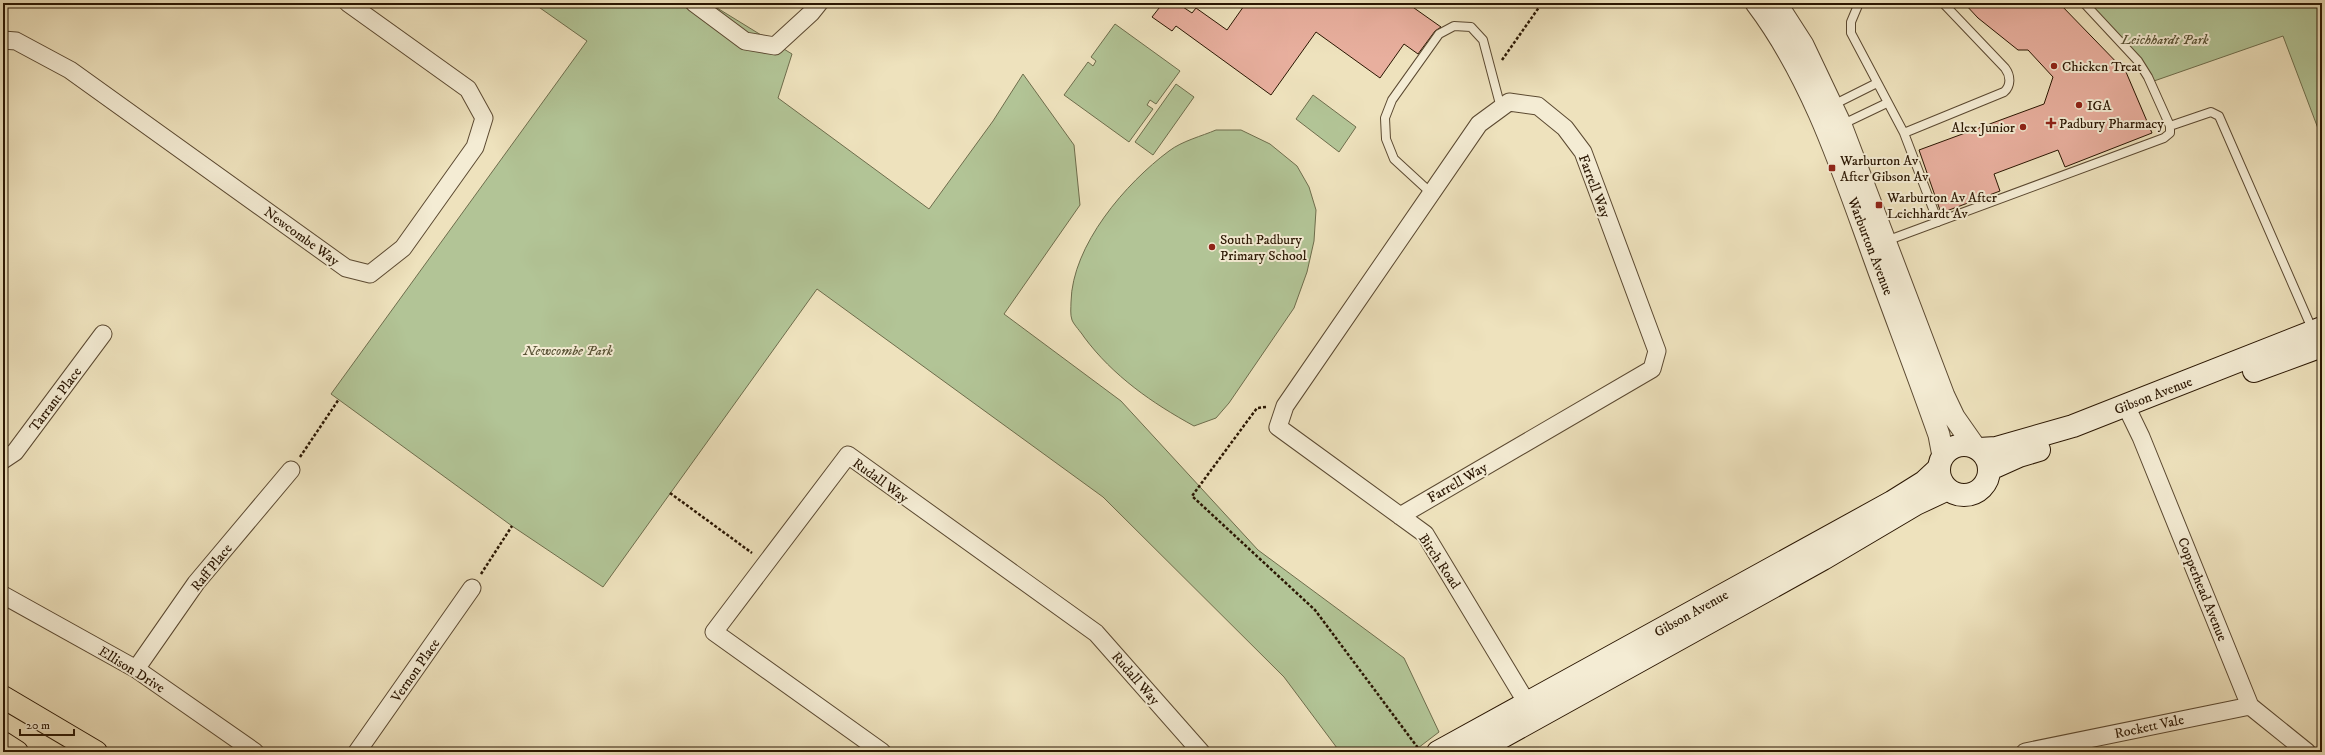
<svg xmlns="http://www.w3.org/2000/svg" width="2325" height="755" viewBox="0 0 2325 755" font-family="'IM FELL DW Pica',serif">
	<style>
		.green { fill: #b2c496; stroke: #6e6d4c }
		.building { fill: #e8af9e; stroke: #2a1602 }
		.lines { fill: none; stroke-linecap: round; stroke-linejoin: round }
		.service-casing { stroke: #5b4931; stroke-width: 10 }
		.minor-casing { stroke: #5b4931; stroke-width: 19 }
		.tertiary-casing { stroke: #5b4931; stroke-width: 23 }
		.secondary-casing { stroke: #2a1602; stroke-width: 24 }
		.primary-casing { stroke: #2a1602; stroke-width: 24 }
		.path { stroke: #2a1602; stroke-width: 2.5; stroke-dasharray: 3 2; stroke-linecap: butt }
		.service { stroke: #f4ecd4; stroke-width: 8 }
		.minor { stroke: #f4ecd4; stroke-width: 17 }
		.tertiary { stroke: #f4ecd4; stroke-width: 21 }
		.secondary { stroke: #f4ecd4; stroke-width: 22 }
		.primary { stroke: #eee2bd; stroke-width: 22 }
		.poi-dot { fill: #8f2418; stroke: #f4ecd4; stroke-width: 1.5 }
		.labels { text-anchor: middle; stroke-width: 4; stroke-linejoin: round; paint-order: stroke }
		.park-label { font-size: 14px; font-style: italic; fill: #5a5336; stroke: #f4ecd4 }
		.poi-label { font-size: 14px; fill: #2a1602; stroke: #f4ecd4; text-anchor: start }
		.street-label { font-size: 14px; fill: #2a1602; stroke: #f4ecd4 }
	</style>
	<rect width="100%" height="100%" fill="#eee2bd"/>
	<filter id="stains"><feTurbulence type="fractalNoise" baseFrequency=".005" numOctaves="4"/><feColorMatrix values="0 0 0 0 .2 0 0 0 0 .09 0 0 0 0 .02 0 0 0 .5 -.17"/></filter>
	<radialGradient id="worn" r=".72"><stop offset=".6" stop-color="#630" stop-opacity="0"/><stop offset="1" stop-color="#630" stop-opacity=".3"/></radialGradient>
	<!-- green -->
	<path class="green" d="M533,3H709L792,54L778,98L929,209L993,121L1023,74L1074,145L1080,205L1004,314L1121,401L1258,550L1404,658L1439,732L1418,748L1408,752H1340L1284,677L1103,497L817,289L603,587L512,526L331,394L587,41Z
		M2080,3H2322V139L2283,36L2154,81Z
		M1115,24L1180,71L1156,104L1150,100L1147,105L1153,109L1129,142L1064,95L1088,62L1093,66L1096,61L1091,57Z
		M1176,84L1194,97L1153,155L1135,142Z
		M1313,95L1356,127L1339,152L1296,119Z
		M1216,130H1241L1270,144L1297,166L1309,187L1316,210L1314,241L1307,272L1294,308L1229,403L1216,418L1194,426C1152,403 1113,376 1084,337C1081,332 1074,325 1072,320C1070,315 1071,307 1071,302C1072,245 1126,183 1169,151C1182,141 1202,136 1216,130Z"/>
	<!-- building -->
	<path class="building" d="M1163,3H1177L1192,13L1196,8L1227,30L1246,3H1407L1441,27L1435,31L1418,54L1404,44L1380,78L1316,32L1271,95L1176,26L1172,31L1152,17Z
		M1964,3H2059L2126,72L2152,133L2065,167L2058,150L1994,174L2000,191L1941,213L1919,150L2044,104L2053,77L2028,50H2018L1978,18Z"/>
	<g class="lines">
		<!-- service casing -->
		<g class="service-casing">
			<path id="service" d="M1859,3L1851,22V33L1904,133L1938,222
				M1833,105L1877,83
				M1841,125L1887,103
				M2170,126L2211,112L2219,116L2313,331
				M1904,133L2004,92C2011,86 2011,76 2005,68L1943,3
				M1431,193L1394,159L1386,139L1385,118L1392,100L1439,34L1454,26L1471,27L1483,40L1501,108
				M1886,241L2164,138L2170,133V126L2148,77L2138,61L2084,3"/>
		</g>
		<!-- minor casing -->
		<g class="minor-casing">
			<path id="minor" d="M694,3L745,41L775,46L811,13L819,3
				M3,40L16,41L70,70L346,268L370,274L403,248L475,147L484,118L468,89L348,3
				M2126,406L2141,437L2250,706L2307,752
				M3,460L15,452L103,334
				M1400,516L1652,369L1657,351L1583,152L1565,128L1538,106L1509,102L1479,124L1285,406L1278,427L1425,534L1533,713
				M3,595L136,669L255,752
				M136,669L196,583L291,470
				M357,752L472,588
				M882,752L714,632L848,455L1096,633L1201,752
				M2025,752L2250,706"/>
		</g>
		<!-- tertiary casing -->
		<g class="tertiary-casing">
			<path id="tertiary" d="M1756,3C1812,77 1842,169 1873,255C1895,316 1918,375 1939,435L1943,456
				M1776,3L1803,45L1841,125L1944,396L1954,417L1975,447"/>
		</g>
		<!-- secondary casing -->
		<g class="secondary-casing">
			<path id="secondary" d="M2254,371L2322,346
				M1939 470a25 25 0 1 1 50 0a25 25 0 1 1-50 0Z
				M1979,449L1996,448L2073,426L2322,328
				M1990,469L2019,456L2039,450
				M1438,752L1892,502L1924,482L1939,468
				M1475,752L1823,559L1916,504L1948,489"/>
		</g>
		<!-- primary casing -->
		<g class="primary-casing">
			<path id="primary" d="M3,697L96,752
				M3,743L17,752"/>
		</g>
		<!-- path -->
		<path class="path" d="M1502,60L1542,3
			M1266,407L1257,408L1192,496L1315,610L1418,748
			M300,457L339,399
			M670,493L752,553
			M481,574L512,526"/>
		<!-- service -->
		<use href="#service" class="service"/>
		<!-- minor -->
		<use href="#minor" class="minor"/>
		<!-- tertiary -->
		<use href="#tertiary" class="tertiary"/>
		<!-- secondary -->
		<use href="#secondary" class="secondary"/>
		<!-- primary -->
		<use href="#primary" class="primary"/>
	</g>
	<!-- markers -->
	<g class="poi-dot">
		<circle cx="2054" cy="66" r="4"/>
		<circle cx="2079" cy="105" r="4"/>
		<path d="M2049 117h4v4h4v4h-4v4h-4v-4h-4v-4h4z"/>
		<circle cx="2023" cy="127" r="4"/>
		<rect x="1828" y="164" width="8" height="8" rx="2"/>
		<rect x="1875" y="201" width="8" height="8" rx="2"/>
		<circle cx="1212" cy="247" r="4"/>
	</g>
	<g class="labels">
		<!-- park labels -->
		<g class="park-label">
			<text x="2165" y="44">Leichhardt Park</text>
			<text x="568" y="355">Newcombe Park</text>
		</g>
		<!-- poi labels -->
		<g class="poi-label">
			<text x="2062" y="71">Chicken Treat</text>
			<text x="2087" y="110">IGA</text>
			<text x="2059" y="128">Padbury Pharmacy</text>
			<text x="2015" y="132" text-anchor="end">Alex Junior</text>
			<text x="1840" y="165">Warburton Av<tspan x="1840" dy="16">After Gibson Av</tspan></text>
			<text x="1887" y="202">Warburton Av After<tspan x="1887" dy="16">Leichhardt Av</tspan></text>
			<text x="1220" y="244">South Padbury<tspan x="1220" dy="16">Primary School</tspan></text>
		</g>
		<!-- street labels -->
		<g class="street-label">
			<text transform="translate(1595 186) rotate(69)" y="5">Farrell Way</text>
			<text transform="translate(302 236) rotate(36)" y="5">Newcombe Way</text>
			<text transform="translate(1871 246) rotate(69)" y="5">Warburton Avenue</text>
			<text transform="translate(2153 395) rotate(-21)" y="5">Gibson Avenue</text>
			<text transform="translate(55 399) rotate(-53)" y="5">Tarrant Place</text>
			<text transform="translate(881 480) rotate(36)" y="5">Rudall Way</text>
			<text transform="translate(1457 482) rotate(-30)" y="5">Farrell Way</text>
			<text transform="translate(1440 561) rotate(56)" y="5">Birch Road</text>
			<text transform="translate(211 567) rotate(-51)" y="5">Raff Place</text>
			<text transform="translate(2203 589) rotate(68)" y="5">Copperhead Avenue</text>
			<text transform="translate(1691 613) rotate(-29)" y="5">Gibson Avenue</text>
			<text transform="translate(132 669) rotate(32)" y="5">Ellison Drive</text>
			<text transform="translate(415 670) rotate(-55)" y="5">Vernon Place</text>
			<text transform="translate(1136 678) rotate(49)" y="5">Rudall Way</text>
			<text transform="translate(2149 726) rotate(-12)" y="5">Rockett Vale</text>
		</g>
	</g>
	<!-- margin -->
	<rect width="2325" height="755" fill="none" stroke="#eee2bd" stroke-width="16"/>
	<rect x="4" y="4" width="2317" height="747" fill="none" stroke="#2a1602" stroke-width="2"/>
	<rect x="8" y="8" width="2309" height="739" fill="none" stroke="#2a1602"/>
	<!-- scale -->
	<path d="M20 729v6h54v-6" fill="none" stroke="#2a1602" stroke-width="2"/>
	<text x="26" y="729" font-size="12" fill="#2a1602" stroke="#f4ecd4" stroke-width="3" paint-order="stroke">20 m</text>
	<rect width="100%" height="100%" filter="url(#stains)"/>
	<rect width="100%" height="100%" fill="url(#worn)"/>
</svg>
